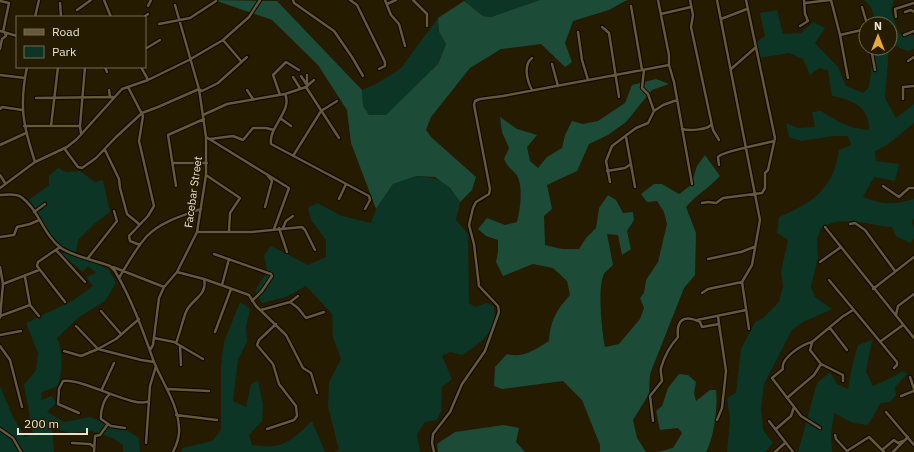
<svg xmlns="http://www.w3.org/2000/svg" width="914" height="452" viewBox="0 0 914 452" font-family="'IBM Plex Sans',sans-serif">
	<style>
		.green { fill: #0c3526 }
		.forest { fill: #1c4b38 }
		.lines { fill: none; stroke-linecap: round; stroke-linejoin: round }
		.minor-casing { stroke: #0e0500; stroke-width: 4.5 }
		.minor { stroke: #64593a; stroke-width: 2.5 }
		.labels { text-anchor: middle; stroke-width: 3; stroke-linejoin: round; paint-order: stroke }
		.street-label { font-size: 11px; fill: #e8e2d0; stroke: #251b00 }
	</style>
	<rect width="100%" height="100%" fill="#251b00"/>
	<!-- green -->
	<path class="green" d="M466,0H540L491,17L483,16L464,1Z
		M864,0H894L891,10L898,31L902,36L914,35V49L907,51L896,46L890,47V24H876L871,7Z
		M777,10L783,34L801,33L813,22L825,28L815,43L838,67L846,86L863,93L869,87L874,48H889L885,98L896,118L914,104V123L887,145L875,151L876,161L899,164L895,181L874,177L863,197C883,205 893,205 914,199V218L912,222L914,228V238L910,243L896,236L892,227C873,226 851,218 832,223C829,224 824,227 821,228L817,239L818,257L811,287L815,297L832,309L803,322L792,330L764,384L761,409L763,430L773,443L765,452H727L730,420L727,398L736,393L741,349L755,322L762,319L779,302L783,286L781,272L788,240L777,233L779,217C813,202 833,190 839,150L851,145L848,136H833L801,141L789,137L786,123L798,128L815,127L812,112L821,111C836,121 851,129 869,130C870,107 851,99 832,96L828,70L819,68L810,75L803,59L789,53L759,58L757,42L765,36L760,13Z
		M438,18L439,32L446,44L438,64L387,115H369L363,106L362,90L376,84L401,68Z
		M58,168L66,172L80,171L95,182L103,180L110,212L94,224L78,240L76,253L109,270L116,283L105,301L79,317L57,338C64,354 62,370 58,386L42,392L41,400L52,396L56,403L47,412L64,422L90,417L105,423L125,429L139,438L140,452H123V445L112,438L92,431L70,433L52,428L54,452H0V386L13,417L25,437L33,433L24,385L36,370L38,353L26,323L72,301L93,286L86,277L96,273L88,266L83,272L63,256L64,248L52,237L29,200L49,185V176Z
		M415,176C442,178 445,180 460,202L456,220L468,234L469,303L475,307L486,303L494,306C498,331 482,342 462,355L450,352L442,356L452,379L442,387L441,411L437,420L425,422L417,434L420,452H334L339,450L328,406L329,382L341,359L333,337L332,314L306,286L286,297L262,303L255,291L267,272L264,255L271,246L308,265L326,257V240L311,220L308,208L317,203L342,216L371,223L376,209L393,184Z
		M240,302L250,309L246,326L247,342L238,359L233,401L246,407L251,384L258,380L263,405L262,421L249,435L252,445C283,450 291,441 312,421L325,452H181L183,448L212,441L221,430V365L224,342Z
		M872,340L866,372L873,386L891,378L903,371L907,374L895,387L896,395L890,402L881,403L868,425L853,423L834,413L831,435L832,452H798L817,383L830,372L837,384L848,389L852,366L858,345Z"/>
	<!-- forest -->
	<path class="forest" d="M214,0L277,1L362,90L363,106L369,115H386L438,64L446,44L439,32L438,18L464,1L483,16L491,17L540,0H627L609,10L573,21L565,43L572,62L565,67L541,44L501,49L470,68L431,117L426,130L431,137L476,177L472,190L460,202L450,188L435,177L416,176L393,184L376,209L351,143L347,110L318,65L272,20Z
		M656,79L669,84L652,90L626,122L608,135L589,144L577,171L547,185L552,209L544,216L545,245L562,249H579L586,238L596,228L599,208L608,195L616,200L623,213L633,212L634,220L627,231L631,249L622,255L618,235L607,234L613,265C611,267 606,271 604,274C597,287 602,332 605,347L619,344L640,319L644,308L640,298L644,293L646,280L658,262L667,224L664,212L657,201L647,202L641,194L654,184H662L679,194L691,185L697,166L705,155L720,176C709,188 696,195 686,207L696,233L695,275L684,288L650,374L649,394L633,420L637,438L646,452H600V445L582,400L563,381L502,389L494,386L495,367L507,354C523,359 536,349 549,341C551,319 556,311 570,295L567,281L553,268L533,264L503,276L496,262L498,252V240L486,236L478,229L487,218L505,225L517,222C520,210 524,185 516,174C511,168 509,169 504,159L509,148L502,132L500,117L517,129L537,135L527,147L530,161L538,168L547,157L562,148L565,135L572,121L583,124L598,121L625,103L632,85Z
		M679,374L688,375L696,382L694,393L696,401L710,390H716C718,406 714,438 706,452H658L673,448L682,433L678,428L660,430L656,411L662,406L668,388Z
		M504,425L519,428L516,442L525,452H438L437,444L455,432Z"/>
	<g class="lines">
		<!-- minor casing -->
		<g class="minor-casing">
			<path id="minor" d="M104,0L111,17
				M293,0L294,3L334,31L352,57L363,76
				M350,0L357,5L385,62V66L379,69
				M385,0L391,15L399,24L405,46
				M413,0L427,14V26
				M690,0L693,15L691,27L713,130L719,140
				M717,0L760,220L752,265L742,282L749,329
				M831,0L840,35L848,78
				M0,1L9,3L3,32
				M60,3L61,17
				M805,3L830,0
				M387,4L396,0
				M148,6L151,0
				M631,6L642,70
				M862,7L867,24
				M77,10L91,0
				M905,12L911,10L914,12
				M661,14L691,7
				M35,17L39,0
				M144,17L148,14
				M896,17L895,9L914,3
				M721,19L747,9
				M159,24L190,18L216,1
				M800,26L808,21L805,14L804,0
				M602,27L609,33L619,97
				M0,31L17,36
				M578,32L582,60L588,80
				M840,35L866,29
				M904,35L914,31
				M223,40L241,61
				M871,48L875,70
				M0,49L2,39L6,36L5,33
				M145,49L160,40
				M532,58C523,65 527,81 532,90
				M908,61L914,57
				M552,64L558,86
				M669,65L674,82L692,184
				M27,67C19,106 23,125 35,162
				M105,67L107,72
				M141,67L148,80
				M731,69L755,48
				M644,70L642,88L648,94L654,111
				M0,75L25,78
				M307,75V84
				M301,76L307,85
				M293,77L300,88
				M128,87L143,116L139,141L154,206L148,216L129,236L130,241L140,245
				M306,87L339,138
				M109,90L110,97
				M247,90L253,99
				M285,94C293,110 268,128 271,144L369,196L370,200L365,209
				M280,95L273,75L286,62L299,70
				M36,98L113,97
				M903,99V87L914,86
				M0,109L2,107L22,110
				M203,115L227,104L285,94L306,87L314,80
				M280,118L291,126
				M24,126H79
				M51,126L58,67
				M682,129C689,131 706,130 711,125
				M81,133L80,126L85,67
				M206,137L289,188L274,229
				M626,137L635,187
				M210,139L233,136L243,140L253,128H266L274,130
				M0,145L26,133
				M64,148L78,167L82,168L96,158L116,137L142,113L158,107L199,89L202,91L218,83L247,57
				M105,150L119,179L120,188L127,214L139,224
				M293,156L321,111L337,101
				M173,163H207
				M719,165L718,157C722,151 764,144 774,141
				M607,171L625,168L631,164
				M0,175L5,183
				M206,175L240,198L230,213L229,231
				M610,182L606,161L612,146L636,128L648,123L654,111L663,105L677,100
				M176,186L168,135L204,119
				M883,186L899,197L909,188H914
				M0,188L35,162L67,147L77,139L122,89L148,80L189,60L223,40L249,17L260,0
				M0,195C6,195 16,193 21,197C38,208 43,235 61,248C75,257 95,260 110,266L115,271C132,300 143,331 154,362C163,384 178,404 179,428C180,437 177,444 173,452
				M339,199L346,184
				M702,203L708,202L716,203L723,198L762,193L765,188V173L768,170L775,138L746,0
				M265,207L272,181L268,176
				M34,212L45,204
				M850,224L855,223L865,230L895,271
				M825,227L914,338
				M279,228L287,252
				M283,228L286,221L293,216
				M197,232H252L302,227L305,230L315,250
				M0,237L14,235L17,227L30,224L39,220
				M60,247L38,262L37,266L65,302
				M56,250L85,282
				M214,254L271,274L272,276L262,291L252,301
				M88,258L117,221L114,211
				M708,259L741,252L754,247
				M820,262L841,247
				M0,267L3,284L0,318
				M113,267L164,287
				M177,272L204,279L249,295L256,306L286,335L303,368L311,373L317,393
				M119,278C128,263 136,248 147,236C160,222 184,215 201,209
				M829,280L897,362V365L894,368
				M3,284L39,270
				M222,285L229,259
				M873,289L914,257
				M702,293L708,289L742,282
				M290,302L298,296
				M30,305L39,316
				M261,310L290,302L298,308L306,318L324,312
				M101,311L121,334
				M896,315L898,306L914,294
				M0,316L30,305L25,277
				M697,320L746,310
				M76,326L98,349L116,339L139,319
				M830,328L847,350
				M215,332L231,289
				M0,335L21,331
				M154,338L174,342L203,359
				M881,341L903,325
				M176,343C180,333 182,322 186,312C191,299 208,296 204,279
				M812,343L810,350L821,364L843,375V381
				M0,346L10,360L22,407
				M180,346L181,365
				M150,350L153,345L159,298L164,287L177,272L197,232L206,175V137L199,89L175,5
				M64,351L81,356L98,349L141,360L154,362
				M910,377L914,389
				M102,389L114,363
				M168,389L209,391
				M110,394C104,398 100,412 101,419L111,426L125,428
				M901,396L914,391
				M787,398L814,375L821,364
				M886,412L914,445
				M79,413L58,404L59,389L63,381C84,378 136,410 149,401
				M176,415L217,420
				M717,420L722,408L726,371L719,324
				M653,421L650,396L662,381C662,377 660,372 661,368C664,357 670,346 678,337C676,320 684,314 700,322L702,327L719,324L718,316
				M769,421L793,452
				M820,428L801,416L772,378L783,369C780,358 803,344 812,342L842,317L853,310
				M0,429L13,438L21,452
				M267,429L294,420L297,416L296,406L279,384L273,364L257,345L259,340L276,324
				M776,429L791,416L794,407
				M835,435L836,439L847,451L869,437L884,452
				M72,443L90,444L94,447
				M146,443L150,386L156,366
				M882,450L894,440L898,443L903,441
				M94,452L95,436L100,435L108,424
				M434,452L432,443L433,434L450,412L462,384L485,351L499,312L498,306L479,286L474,244L469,225L473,208L476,202L489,194L490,189L474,105L475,101L480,99L503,96L669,65V55L658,0
				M775,452L785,443
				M893,452L908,437"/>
		</g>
		<!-- minor -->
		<use href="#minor" class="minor"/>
	</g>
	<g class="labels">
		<!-- street labels -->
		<g class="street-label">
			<text transform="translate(193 192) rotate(-82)" y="4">Facebar Street</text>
		</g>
	</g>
	<!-- legend -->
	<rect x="16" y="16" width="130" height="52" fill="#251b00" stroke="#736b53"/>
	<rect x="24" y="29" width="20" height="6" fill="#64593a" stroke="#736b53"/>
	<text x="52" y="36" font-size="12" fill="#e8e2d0">Road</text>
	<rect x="24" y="46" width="20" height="12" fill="#0c3526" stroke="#736b53"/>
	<text x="52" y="56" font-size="12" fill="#e8e2d0">Park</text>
	<!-- north arrow -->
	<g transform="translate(878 36)"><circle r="19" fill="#251b00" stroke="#736b53"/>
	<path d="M0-3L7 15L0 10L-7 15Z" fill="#e9ab37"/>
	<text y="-6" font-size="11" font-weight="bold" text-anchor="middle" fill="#e8e2d0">N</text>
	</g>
	<!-- scale -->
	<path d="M18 428v6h69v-6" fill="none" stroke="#e8e2d0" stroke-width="2"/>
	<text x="24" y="428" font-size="12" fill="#e8e2d0" stroke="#251b00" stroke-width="3" paint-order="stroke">200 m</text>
</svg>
